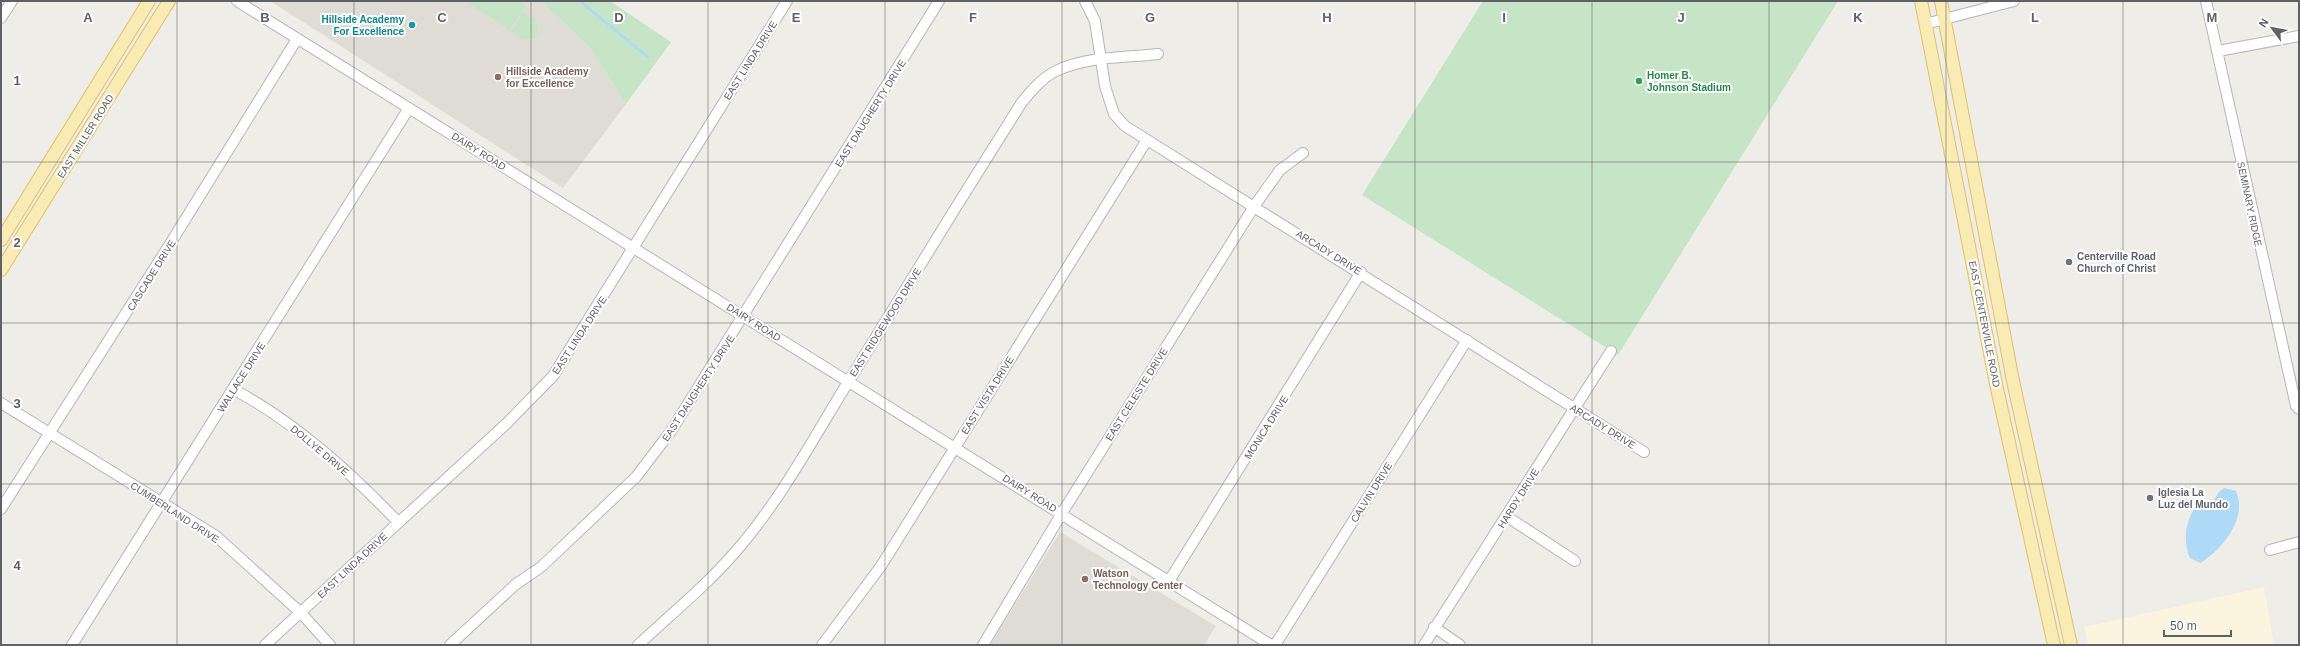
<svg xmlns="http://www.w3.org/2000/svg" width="2300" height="646" viewBox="0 0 2300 646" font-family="Helvetica,sans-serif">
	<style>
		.commercial { fill: #fbf4df }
		.education { fill: #dedcd5 }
		.green { fill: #c6e4c6 }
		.water { fill: #aed9f7 }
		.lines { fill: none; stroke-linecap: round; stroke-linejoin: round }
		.stream { stroke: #aed9f7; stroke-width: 2.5 }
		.minor-casing { stroke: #b4b6ba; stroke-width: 12 }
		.major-casing { stroke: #e5bf6a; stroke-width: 14 }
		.minor { stroke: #fff; stroke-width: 10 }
		.major { stroke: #f8ebb3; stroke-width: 12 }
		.grid { fill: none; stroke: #5e6165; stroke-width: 1; stroke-opacity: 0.55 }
		.culture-dot { fill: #0f9aa8; stroke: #fff; stroke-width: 1.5 }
		.education-dot { fill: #8d6e63; stroke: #fff; stroke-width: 1.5 }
		.leisure-dot { fill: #2e9e5b; stroke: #fff; stroke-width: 1.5 }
		.worship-dot { fill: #6b7280; stroke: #fff; stroke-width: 1.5 }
		.labels { text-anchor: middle; stroke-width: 4; stroke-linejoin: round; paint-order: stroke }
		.culture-label { font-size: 10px; font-weight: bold; fill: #0d838f; stroke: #fff; text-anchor: end }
		.street-label { font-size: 10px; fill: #5e6165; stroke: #fff }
		.education-label { font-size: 10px; font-weight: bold; fill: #785e54; stroke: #fff; text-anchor: start }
		.leisure-label { font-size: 10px; font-weight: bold; fill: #27864d; stroke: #fff; text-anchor: start }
		.worship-label { font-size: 10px; font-weight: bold; fill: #5b616d; stroke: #fff; text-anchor: start }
		.grid-label { font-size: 13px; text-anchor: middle; font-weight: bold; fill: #5e6165; stroke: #fff; stroke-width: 4; stroke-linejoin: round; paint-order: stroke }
	</style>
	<rect width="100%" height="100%" fill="#efede7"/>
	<!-- commercial -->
	<path class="commercial" d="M2264,587L2274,645H2088L2084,627Z"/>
	<!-- education -->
	<path class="education" d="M270,1H541L591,49L626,104L563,188Z
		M1060,532L1216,626L1204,645H990Z"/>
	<!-- green -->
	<path class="green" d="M471,1H521L526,5L510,30L470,4Z
		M541,1H610L671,42L626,104L591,49Z
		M1483,1H1838L1618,355L1362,195Z
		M523,12L536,20L539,35L537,37L524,40L511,32Z"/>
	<!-- water -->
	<path class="water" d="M2224,488L2236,491C2248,518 2222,550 2200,563L2190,558C2182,540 2186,520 2197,504L2203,502L2210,506L2219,492Z"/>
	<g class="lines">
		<!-- stream -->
		<path class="stream" d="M580,1L648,57"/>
		<!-- minor casing -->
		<g class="minor-casing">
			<path id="minor" d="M237,1L1271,645
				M1085,1L1095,21L1105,86L1114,114L1125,126L1644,452
				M2206,1L2296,406L2299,409
				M1,18L12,1
				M1925,24L2014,1
				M2218,51L2299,36
				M233,389C296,423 349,471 398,522
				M1,403L216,536L301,613L330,645
				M1,509L170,244L297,39
				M1506,516L1575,561
				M2270,550L2299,542
				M1169,581L1361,272
				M1434,627L1460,645
				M72,645L409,108
				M265,645L506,424L553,376L787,1
				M450,645L516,584L541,567L636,477L671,431L939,1
				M638,645C671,614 707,585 737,550C782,498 814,437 850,379C907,286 964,194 1022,102C1032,90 1042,78 1056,71C1086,56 1125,58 1158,54
				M822,645L881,566L1147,140
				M983,645L1062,513L1255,205L1280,170L1303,153
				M1275,645L1467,340
				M1424,645L1611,351"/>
		</g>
		<!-- major casing -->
		<g class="major-casing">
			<path id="major" d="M1921,1L1996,384L2054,645
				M1941,1L2013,381L2071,645
				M1,240L149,1
				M1,270L169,1"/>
		</g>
		<!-- minor -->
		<use href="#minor" class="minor"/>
		<!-- major -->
		<use href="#major" class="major"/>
	</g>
	<!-- grid -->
	<path class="grid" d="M177,1V645M354,1V645M531,1V645M708,1V645M885,1V645M1062,1V645M1238,1V645M1415,1V645M1592,1V645M1769,1V645M1946,1V645M2123,1V645M1,162H2299M1,323H2299M1,484H2299"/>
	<!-- markers -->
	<circle class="culture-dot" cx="412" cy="25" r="4"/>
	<g class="education-dot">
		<circle cx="498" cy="77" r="4"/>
		<circle cx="1085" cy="579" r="4"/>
	</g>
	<circle class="leisure-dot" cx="1639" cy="81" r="4"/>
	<g class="worship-dot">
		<circle cx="2069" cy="262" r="4"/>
		<circle cx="2150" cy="498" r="4"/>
	</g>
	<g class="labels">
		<!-- culture labels -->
		<g class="culture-label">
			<text x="404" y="23">Hillside Academy<tspan x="404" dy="12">For Excellence</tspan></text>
		</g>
		<!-- street labels -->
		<g class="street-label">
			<text transform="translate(750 60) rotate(-58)" y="4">EAST LINDA DRIVE</text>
			<text transform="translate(870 113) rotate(-58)" y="4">EAST DAUGHERTY DRIVE</text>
			<text transform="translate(85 136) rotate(-58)" y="4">EAST MILLER ROAD</text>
			<text transform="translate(479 151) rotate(32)" y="4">DAIRY ROAD</text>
			<text transform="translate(2250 204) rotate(78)" y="4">SEMINARY RIDGE</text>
			<text transform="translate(1329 252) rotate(32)" y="4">ARCADY DRIVE</text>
			<text transform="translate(151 275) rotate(-58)" y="4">CASCADE DRIVE</text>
			<text transform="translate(754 322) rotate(32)" y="4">DAIRY ROAD</text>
			<text transform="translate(885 322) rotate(-58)" y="4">EAST RIDGEWOOD DRIVE</text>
			<text transform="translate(1985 324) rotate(79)" y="4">EAST CENTERVILLE ROAD</text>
			<text transform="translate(579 335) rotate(-57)" y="4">EAST LINDA DRIVE</text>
			<text transform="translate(241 377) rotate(-58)" y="4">WALLACE DRIVE</text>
			<text transform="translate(698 388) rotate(-57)" y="4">EAST DAUGHERTY DRIVE</text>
			<text transform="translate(1136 394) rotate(-58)" y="4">EAST CELESTE DRIVE</text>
			<text transform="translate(987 395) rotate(-58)" y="4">EAST VISTA DRIVE</text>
			<text transform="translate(1603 426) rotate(32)" y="4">ARCADY DRIVE</text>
			<text transform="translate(1266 427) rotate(-58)" y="4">MONICA DRIVE</text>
			<text transform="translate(320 450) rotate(40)" y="4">DOLLYE DRIVE</text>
			<text transform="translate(1371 492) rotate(-58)" y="4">CALVIN DRIVE</text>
			<text transform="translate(1030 493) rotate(32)" y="4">DAIRY ROAD</text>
			<text transform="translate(1518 498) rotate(-58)" y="4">HARDY DRIVE</text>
			<text transform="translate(175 512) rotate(33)" y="4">CUMBERLAND DRIVE</text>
			<text transform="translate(352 565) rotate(-43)" y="4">EAST LINDA DRIVE</text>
		</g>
		<!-- education labels -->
		<g class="education-label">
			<text x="506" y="75">Hillside Academy<tspan x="506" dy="12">for Excellence</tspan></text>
			<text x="1093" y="577">Watson<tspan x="1093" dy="12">Technology Center</tspan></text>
		</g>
		<!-- leisure labels -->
		<g class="leisure-label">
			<text x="1647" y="79">Homer B.<tspan x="1647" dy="12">Johnson Stadium</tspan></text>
		</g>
		<!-- worship labels -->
		<g class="worship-label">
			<text x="2077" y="260">Centerville Road<tspan x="2077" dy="12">Church of Christ</tspan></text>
			<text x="2158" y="496">Iglesia La<tspan x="2158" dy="12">Luz del Mundo</tspan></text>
		</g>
	</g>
	<g class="grid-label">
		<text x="88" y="22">A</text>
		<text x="265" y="22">B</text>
		<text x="442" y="22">C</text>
		<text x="619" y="22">D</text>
		<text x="796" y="22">E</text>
		<text x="973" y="22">F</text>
		<text x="1150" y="22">G</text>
		<text x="1327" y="22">H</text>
		<text x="1504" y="22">I</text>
		<text x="1681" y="22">J</text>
		<text x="1858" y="22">K</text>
		<text x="2035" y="22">L</text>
		<text x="2212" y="22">M</text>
		<text x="17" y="85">1</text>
		<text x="17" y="247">2</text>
		<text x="17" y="408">3</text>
		<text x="17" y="570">4</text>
	</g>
	<!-- border -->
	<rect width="2300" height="646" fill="none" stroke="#5e6165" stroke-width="4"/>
	<!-- north arrow -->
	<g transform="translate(2272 28) rotate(302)" stroke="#ffffff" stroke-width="3" paint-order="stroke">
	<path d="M0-3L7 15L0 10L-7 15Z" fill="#5e6165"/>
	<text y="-6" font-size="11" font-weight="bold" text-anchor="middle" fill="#5e6165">N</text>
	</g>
	<!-- scale -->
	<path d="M2164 630v6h67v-6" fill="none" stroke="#5e6165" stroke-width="2"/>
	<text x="2170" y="630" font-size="12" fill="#5e6165" stroke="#ffffff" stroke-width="3" paint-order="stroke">50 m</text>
</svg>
